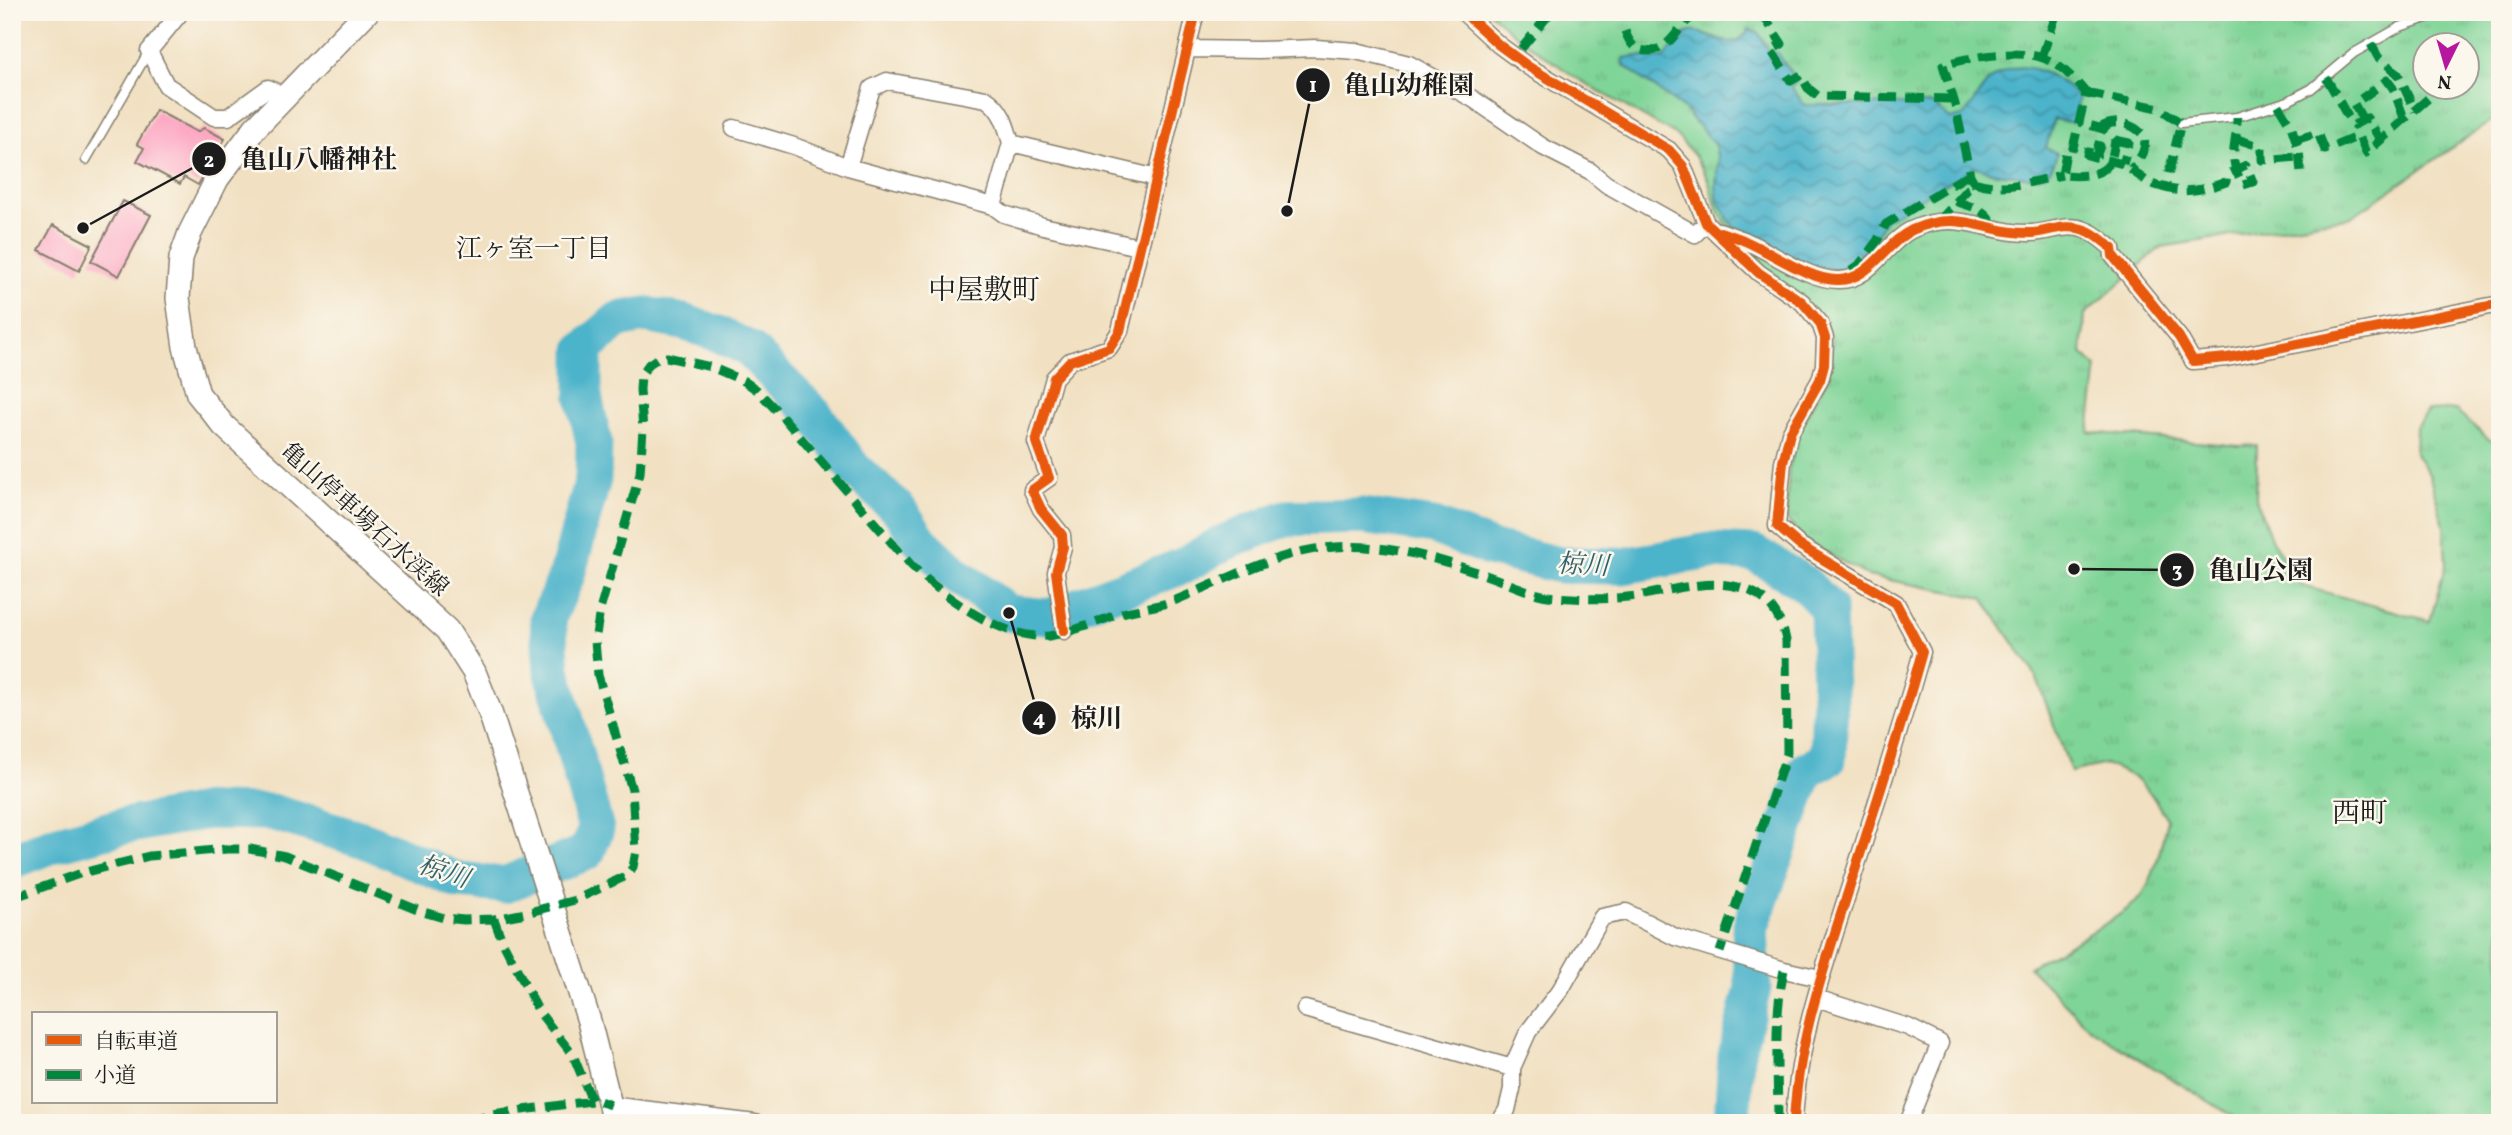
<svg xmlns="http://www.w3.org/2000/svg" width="2512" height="1135" viewBox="0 0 2512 1135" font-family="Vollkorn,'Noto Serif JP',serif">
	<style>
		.park { fill: url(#park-tufts); stroke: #4e785a; stroke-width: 2; fill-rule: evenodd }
		.water { fill: url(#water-waves); stroke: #346873; stroke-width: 2 }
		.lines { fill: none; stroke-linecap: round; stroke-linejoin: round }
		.river { stroke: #4bb3ca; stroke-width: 37 }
		.building { fill: #fda6c3 }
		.lane-casing { stroke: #867e6e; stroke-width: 11 }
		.street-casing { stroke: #867e6e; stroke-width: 19 }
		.secondary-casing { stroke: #867e6e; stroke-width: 26 }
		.lane { stroke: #fff; stroke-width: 8 }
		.street { stroke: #fff; stroke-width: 16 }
		.secondary { stroke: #fff; stroke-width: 23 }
		.quiet { stroke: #00873e; stroke-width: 9; stroke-dasharray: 18 9; stroke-linecap: butt }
		.cycleway-casing { stroke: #fbf7ec; stroke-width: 15 }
		.cycleway { stroke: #e8590c; stroke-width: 10 }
		.labels { text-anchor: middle; stroke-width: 5; stroke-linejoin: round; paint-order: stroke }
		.street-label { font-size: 24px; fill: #1c1c1c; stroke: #fbf7ec }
		.neighbourhood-label { font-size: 26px; fill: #1c1c1c; stroke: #fbf7ec }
		.water-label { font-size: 26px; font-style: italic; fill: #31606a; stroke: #fbf7ec }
		.quarter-label { font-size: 28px; fill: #1c1c1c; stroke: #fbf7ec }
		.leader { fill: none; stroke: #1c1c1c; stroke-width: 2.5 }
		.callout-dot { fill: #1c1c1c; stroke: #fbf7ec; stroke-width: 2.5 }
		.mark-label { font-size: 21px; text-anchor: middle; font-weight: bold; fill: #fff }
		.callout-label { font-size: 26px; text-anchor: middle; font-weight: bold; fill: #1c1c1c; stroke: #fbf7ec; stroke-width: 5; stroke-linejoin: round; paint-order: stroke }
	</style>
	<defs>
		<pattern id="park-tufts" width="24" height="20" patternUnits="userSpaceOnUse" patternTransform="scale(1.75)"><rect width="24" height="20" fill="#7fd497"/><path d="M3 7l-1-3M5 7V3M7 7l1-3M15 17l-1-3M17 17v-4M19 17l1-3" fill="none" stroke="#6db582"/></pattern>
		<pattern id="water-waves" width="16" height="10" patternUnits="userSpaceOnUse" patternTransform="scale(1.75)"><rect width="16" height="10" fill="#4bb3ca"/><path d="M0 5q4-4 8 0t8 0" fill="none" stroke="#3e91a3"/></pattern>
	</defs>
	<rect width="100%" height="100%" fill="#fbf7ec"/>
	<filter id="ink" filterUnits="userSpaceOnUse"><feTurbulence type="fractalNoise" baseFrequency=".0143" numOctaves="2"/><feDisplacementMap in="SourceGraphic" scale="14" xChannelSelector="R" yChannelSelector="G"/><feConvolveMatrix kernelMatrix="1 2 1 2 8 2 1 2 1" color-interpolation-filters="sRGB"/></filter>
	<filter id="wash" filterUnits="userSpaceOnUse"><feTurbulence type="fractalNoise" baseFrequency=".00686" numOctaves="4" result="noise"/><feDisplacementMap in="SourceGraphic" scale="28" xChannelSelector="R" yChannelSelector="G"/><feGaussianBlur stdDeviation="1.57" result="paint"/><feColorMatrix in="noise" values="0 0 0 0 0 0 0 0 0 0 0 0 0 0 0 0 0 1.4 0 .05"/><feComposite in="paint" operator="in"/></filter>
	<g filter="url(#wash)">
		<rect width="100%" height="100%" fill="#f1e0c1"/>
		<!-- park -->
		<path class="park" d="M1489,12H2500V115L2351,217L2161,247L2085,314L2082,354L2097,367L2089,432L2240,446L2257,445L2256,499L2272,541L2302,586L2430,621L2446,563L2444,526L2429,474L2415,454L2416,427L2427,411L2456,410L2488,439L2500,444V1123H2244L2089,1028L2029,967C2052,954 2130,914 2142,895C2157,872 2161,846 2167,819L2151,794L2132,776L2105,764L2071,772L2036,676L1983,598L1868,576L1804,540L1786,519L1789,467L1801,425L1828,377L1832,338L1744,250L1718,212L1707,177L1694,155L1677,136L1578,79L1516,36ZM2424,46H2466V88H2424Z"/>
		<!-- water -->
		<path class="water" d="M1749,29L1758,32L1771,54L1777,52L1797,82L1791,86L1804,105L1933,104L1950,119L1963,116C1973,105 1979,91 1990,80C2020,53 2055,74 2079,97L2073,123L2054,119L2046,148L2057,153C2051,180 2038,178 2014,175C2007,174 1998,174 1991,172C1985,170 1982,168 1975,167L1885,220L1872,242L1845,270L1805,267L1737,233L1718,202L1716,187L1718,160L1715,145L1684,109L1623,65V58L1637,56L1664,58C1670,51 1679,37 1687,33C1705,25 1731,60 1749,29Z"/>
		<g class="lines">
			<!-- river -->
			<path class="river" d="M12,861L55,844L119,827L208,811L271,812L365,840L459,881L504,885L587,852L596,829L552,670L548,618L567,575L593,479L594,443L584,397V350L618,320L646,315L683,322L719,334L749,349L815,415L854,469L899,510L922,543L954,573L1009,613L1048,617L1183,566L1221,544L1286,518L1362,516L1434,526L1489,548L1559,565L1623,566L1710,551L1754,553L1805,584L1828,608L1830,695L1828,759L1806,770L1750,929L1753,988L1736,1056L1732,1123"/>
		</g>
		<g id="blocks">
			<!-- building -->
			<path class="building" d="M156,110L197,132L204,128L225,139L198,185L184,177L180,184L137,161L144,148L137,144Z
				M123,201L151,215L119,276L91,261Z
				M53,225L92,245L79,271L39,250Z"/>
		</g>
	</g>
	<g filter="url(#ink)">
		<use href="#blocks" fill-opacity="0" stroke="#867e6e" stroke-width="2"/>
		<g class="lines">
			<!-- lane casing -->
			<g class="lane-casing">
				<path id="lane" d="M2181,123L2237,117L2288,101L2311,89L2354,53L2400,27L2444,12
					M86,160L149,51"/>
			</g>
			<!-- street casing -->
			<g class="street-casing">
				<path id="street" d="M181,12L149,51L166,85L214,117H228L268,88L286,97
					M1463,12L1499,45L1529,67L1669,150L1683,166L1706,223L1759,273L1802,302L1820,323L1825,338L1824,365L1820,380L1790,433L1783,462L1777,526L1799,545L1896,603L1922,652C1900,731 1875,808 1850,886C1826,962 1797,1042 1794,1123
					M1187,49L1259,50L1316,48L1356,51L1409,64L1473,99L1543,147L1590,171L1606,184L1695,234L1706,223
					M734,128L794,146L848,167L993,206L1004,214L1043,226L1139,247
					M848,167L872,88L887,81L986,99C1002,109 1006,125 1011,143L1157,178
					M993,206L1011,143
					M1719,231C1727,234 1736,237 1744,240C1771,252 1809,280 1838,280C1871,281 1885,243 1911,230C1959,207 1988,235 2032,233C2050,232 2067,223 2085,230C2095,233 2104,242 2112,248L2113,256L2179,337L2193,361L2227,358L2500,304
					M1064,631L1056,572L1063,547L1062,535L1041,509L1032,490L1049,478L1036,442L1054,378L1070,361L1109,348L1120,331L1196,12
					M1816,998L1908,1027L1940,1043L1908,1123
					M1305,1009L1512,1068
					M610,1105L755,1123
					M1499,1123L1507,1110L1512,1089V1068L1528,1032L1561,989L1602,917L1626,912L1675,937L1784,970L1820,978"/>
			</g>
			<!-- secondary casing -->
			<g class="secondary-casing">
				<path id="secondary" d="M367,12L255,128L217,179L190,233L181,258L178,298L185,347L198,394L224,426L447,630L474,672L490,712L589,1021L610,1105L613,1123"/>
			</g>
			<!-- lane -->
			<use href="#lane" class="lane"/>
			<!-- street -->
			<use href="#street" class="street"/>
			<!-- secondary -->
			<use href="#secondary" class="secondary"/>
			<!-- quiet -->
			<path class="quiet" d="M1761,12L1782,44L1771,50L1791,81L1801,75L1808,88L1818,96L1953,99
				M1906,17L1907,12
				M1625,31C1629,42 1634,51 1647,51C1674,51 1677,21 1699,14C1711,11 1726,14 1737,12
				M2371,44L2378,57L2398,74L2415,111
				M1521,49L1551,12
				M2042,57L2057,12
				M2326,78C2337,94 2342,110 2354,125L2367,118L2381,141
				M2086,93L2159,108L2181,123L2165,188C2186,194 2207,189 2226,182L2227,174L2246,165L2253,182L2243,185C2226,154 2237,149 2237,117
				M2278,105L2291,126L2299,150L2301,174
				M2363,120L2354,104L2387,80L2393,88L2404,118
				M2100,128C2114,118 2133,123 2144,136C2147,150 2140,159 2131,169
				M2237,139L2262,147V160L2299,157
				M2115,140L2129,143L2123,164
				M2295,140L2318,133L2325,150L2359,136L2366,153L2440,88
				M2096,157L2100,146L2090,143L2087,155L2123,164L2149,183L2165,188
				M1974,182C2004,192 2032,181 2062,175
				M1956,201C1973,208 1988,208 1994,229
				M1938,222L1968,189L1976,186L1970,175L1955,104L1943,65C1969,57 2018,49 2043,58C2061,64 2074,79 2086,93L2072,152H2066L2062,175C2076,176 2102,178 2110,162C2113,156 2114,147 2115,140L2106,130L2079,122
				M1851,271L1859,265L1877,241L1886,224L1966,176L1971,177
				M12,898L82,873L149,856L227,849H250L285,856L420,911L444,918L464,920L494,919L526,913L575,900L626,876L633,867L636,851L632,790L598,675L595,641L600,610L640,473L643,429L640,390L641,375L649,364L658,358L667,357L711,367L744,381L757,390L781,415L911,565C944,597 1001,640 1049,636C1071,633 1098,621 1119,614C1138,608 1158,607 1176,600C1216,584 1268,557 1310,550C1373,539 1432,556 1491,577C1511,584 1535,596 1556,597C1583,599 1609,600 1636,596C1672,591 1710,577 1745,589C1769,597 1781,617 1786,640L1787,753L1720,952
				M494,919L501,938L539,1012L573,1055L592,1101
				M468,1123L492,1114L592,1101L597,1100L610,1105
				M1778,1123C1778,1071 1773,1021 1784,970"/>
			<!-- cycleway casing -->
			<g class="cycleway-casing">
				<path id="cycleway" d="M1463,12L1499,45L1529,67L1669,150L1683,166L1706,223L1759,273L1802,302L1820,323L1825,338L1824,365L1820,380L1790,433L1783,462L1777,526L1799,545L1896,603L1922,652C1900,731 1875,808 1850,886C1826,962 1797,1042 1794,1123
					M1720,232C1728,235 1737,237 1745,241C1771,252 1811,281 1838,280C1871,280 1885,243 1912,230C1961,207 1987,235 2033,233C2050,231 2067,223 2085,230C2095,233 2104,242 2112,248L2113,256L2179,337L2193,361L2227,358L2500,304
					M1064,631L1056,572L1063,547L1062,535L1041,509L1032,490L1049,478L1036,442L1054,378L1070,361L1109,348L1120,331L1196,12"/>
			</g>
			<!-- cycleway -->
			<use href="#cycleway" class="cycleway"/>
		</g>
	</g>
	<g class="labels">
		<!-- street labels -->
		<g class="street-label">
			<text transform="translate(365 519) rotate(42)" y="8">亀山停車場石水渓線</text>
		</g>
		<!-- neighbourhood labels -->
		<g class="neighbourhood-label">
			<text x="534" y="257">江ヶ室一丁目</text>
		</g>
		<!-- water labels -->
		<g class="water-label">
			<text transform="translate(1583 564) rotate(3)" y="9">椋川</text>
			<text transform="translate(444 871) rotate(18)" y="9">椋川</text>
		</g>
		<!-- quarter labels -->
		<g class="quarter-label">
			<text x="984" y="299">中屋敷町</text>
			<text x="2360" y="822">西町</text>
		</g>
	</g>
	<!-- callouts -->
	<path class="leader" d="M1287 211L1313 85M83 228L209 159M2074 569L2177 570M1009 613L1039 718"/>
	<g class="callout-dot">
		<circle cx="1287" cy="211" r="7"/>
		<circle cx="83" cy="228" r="7"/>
		<circle cx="2074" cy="569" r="7"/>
		<circle cx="1009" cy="613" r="7"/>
		<circle cx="1313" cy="85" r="18"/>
		<circle cx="209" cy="159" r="18"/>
		<circle cx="2177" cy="570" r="18"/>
		<circle cx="1039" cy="718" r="18"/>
	</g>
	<g class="mark-label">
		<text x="1313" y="92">1</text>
		<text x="209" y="167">2</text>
		<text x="2177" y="577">3</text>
		<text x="1039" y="725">4</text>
	</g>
	<g class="callout-label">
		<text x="1409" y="94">亀山幼稚園</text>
		<text x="319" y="168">亀山八幡神社</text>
		<text x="2261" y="579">亀山公園</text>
		<text x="1097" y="727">椋川</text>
	</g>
	<!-- margin -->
	<rect width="2512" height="1135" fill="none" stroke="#fbf7ec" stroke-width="42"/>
	<!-- legend -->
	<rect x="32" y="1012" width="245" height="91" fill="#fbf7ec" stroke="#a29f99" stroke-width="2"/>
	<rect x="46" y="1035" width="35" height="10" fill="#e8590c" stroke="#a29f99" stroke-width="2"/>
	<text x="94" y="1048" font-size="21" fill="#1c1c1c">自転車道</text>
	<rect x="46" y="1070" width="35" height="10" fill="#00873e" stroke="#a29f99" stroke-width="2"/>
	<text x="94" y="1082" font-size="21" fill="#1c1c1c">小道</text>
	<!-- north arrow -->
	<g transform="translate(2446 66) rotate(185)"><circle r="33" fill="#fbf7ec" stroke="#a29f99" stroke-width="2"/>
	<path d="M0-5L12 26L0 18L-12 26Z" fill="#b5179e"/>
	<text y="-10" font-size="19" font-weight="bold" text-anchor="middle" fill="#1c1c1c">N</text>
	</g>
</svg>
